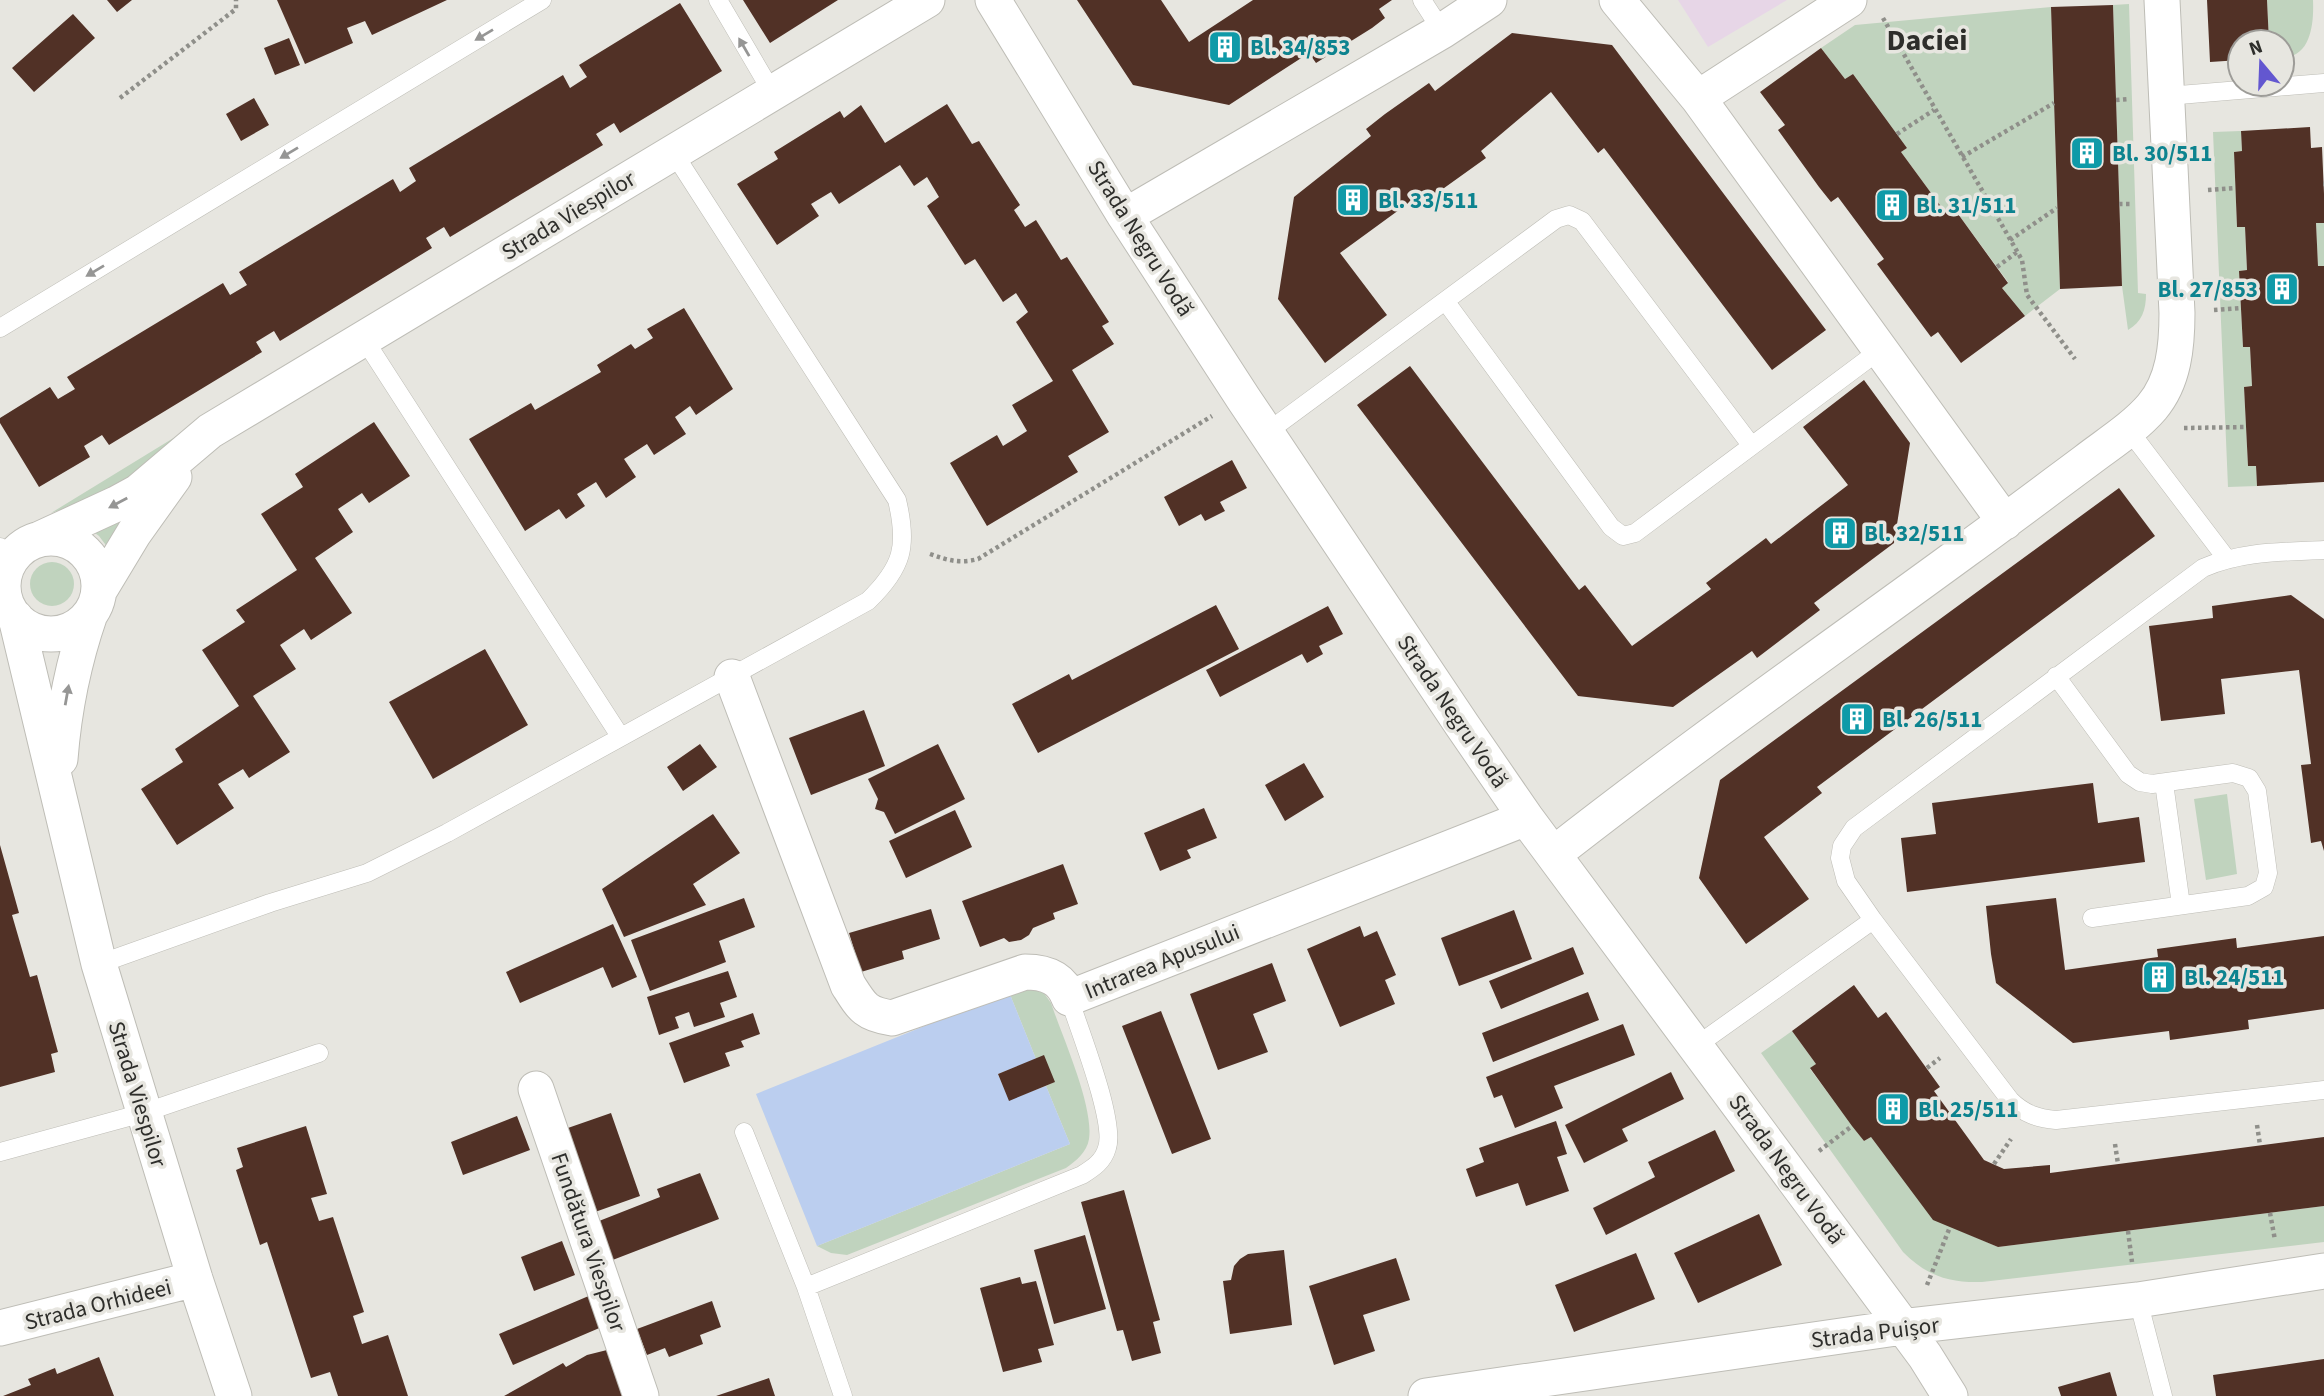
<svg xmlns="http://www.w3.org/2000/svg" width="2324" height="1396" viewBox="0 0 2324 1396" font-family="'Source Sans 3',sans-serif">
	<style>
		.education { fill: #e7d6e7 }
		.green { fill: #c0d3be }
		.water { fill: #bbceef }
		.building { fill: #513126 }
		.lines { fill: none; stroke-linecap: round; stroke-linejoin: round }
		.service-casing { stroke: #bebdb6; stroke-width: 19 }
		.minor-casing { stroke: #bebdb6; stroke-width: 37 }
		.path { stroke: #8f8f8a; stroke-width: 4.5; stroke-dasharray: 3.5 3.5; stroke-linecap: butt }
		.service { stroke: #fff; stroke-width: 18 }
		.minor { stroke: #fff; stroke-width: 35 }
		.oneway { fill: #969695 }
		.labels { text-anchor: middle; stroke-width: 7; stroke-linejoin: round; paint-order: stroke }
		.culture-label { font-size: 23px; font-weight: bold; fill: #0d838f; stroke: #e7e6e0; text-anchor: start }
		.street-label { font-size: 23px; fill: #2e2e2b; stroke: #e7e6e0 }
		.district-label { font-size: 30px; font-weight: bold; fill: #2e2e2b; stroke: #e7e6e0 }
	</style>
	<rect width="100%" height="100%" fill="#e7e6e0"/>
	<!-- education -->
	<path class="education" d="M1678,0H1787L1708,47Z"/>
	<!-- green -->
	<path class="green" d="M2267,0H2313C2314,24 2311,57 2282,58V42H2269Z
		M2129,4L2138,293L2146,294C2146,310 2142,322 2128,330L2122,286L2113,5Z
		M2051,7L2060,289L2025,316L2002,288L2008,282L1953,207L1945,212L1901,152L1907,148L1853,74L1845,79L1821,48L1855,25Z
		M2241,131L2242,151L2234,152L2237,227H2245L2247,270L2239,271L2243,347H2250L2252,386L2244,387L2248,466H2256L2257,486L2228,487L2213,132Z
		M2316,223H2324V266H2318Z
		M198,423L161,459L87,501L51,513Z
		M127,514L111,552L99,536L88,528Z
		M30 584a22 22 0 1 1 44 0a22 22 0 1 1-44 0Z
		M2227,794L2237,874L2206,880L2194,799Z
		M1027,987L1041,989L1051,1003C1062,1036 1094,1106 1089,1139C1087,1152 1076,1161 1066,1168L847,1255L831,1253L817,1246L1070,1144L1046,1086L1054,1082L1036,1059L1009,992Z
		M1792,1031L1816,1064L1810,1069L1864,1141L1871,1137L1933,1219L1998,1247L2324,1206V1242L1982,1282C1949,1283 1927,1276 1903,1252L1761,1053Z"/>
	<!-- water -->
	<path class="water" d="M1009,992L1036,1059L998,1074L1009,1100L1046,1086L1070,1144L817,1246L756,1094Z"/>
	<!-- building -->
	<path class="building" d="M107,0H132L117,12Z
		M277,0H447L372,35L365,21L347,28L353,43L305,64Z
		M743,0H838L770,43Z
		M1077,0H1161L1189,42L1253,0H1392L1379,9L1385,18L1372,28L1316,63L1309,53L1229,105L1133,85Z
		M2207,0H2267L2269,42H2240V60L2210,62Z
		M680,3L722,71L620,133L614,123L596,134L603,145L450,237L444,227L426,238L432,248L280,341L274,331L256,342L262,352L109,445L102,435L84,446L90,457L39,487L0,423V418L50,387L58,399L75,389L67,377L223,283L230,295L247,285L239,272L393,179L400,192L416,181L409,168L563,75L570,88L587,77L579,65Z
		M2113,5L2122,286L2060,289L2051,7Z
		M73,14L95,38L34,92L12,68Z
		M1512,33L1612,45L1826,330L1772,370L1604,148L1598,153L1551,92L1481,151L1486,158L1419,206L1414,199L1340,253L1387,315L1325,363L1278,299L1294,197L1371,136L1366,129L1385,114L1429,83L1435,91Z
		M289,38L300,65L275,75L264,48Z
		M1821,48L1845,79L1853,74L1907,148L1901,152L1945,212L1953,207L2008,283L2002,288L2025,316L1961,363L1938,332L1931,337L1877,264L1884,259L1838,197L1831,202L1819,187L1778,130L1785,125L1760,92Z
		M254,98L269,125L241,141L226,114Z
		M947,104L972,144L979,141L1020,205L1014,210L1025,227L1036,220L1061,260L1067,257L1109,322L1102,326L1114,344L1072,370L1109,432L1068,456L1078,472L987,526L950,463L997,435L1003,446L1027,431L1012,405L1053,381L1016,322L1028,312L1016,293L1003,302L975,259L965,265L927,206L939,197L927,177L914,186L900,165L839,204L831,192L811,204L819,216L777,245L737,184L778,159L774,152L840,111L844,118L861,105L885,143Z
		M2310,127L2311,148L2322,147L2324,194V223H2316L2318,266H2324V482L2257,486L2256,466H2248L2244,387L2252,386L2250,347H2243L2239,271L2247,270L2245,227H2237L2234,152L2242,151L2241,131Z
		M684,308L733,389L696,415L690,406L675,417L686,434L654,455L647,444L624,459L636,477L606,498L596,482L577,494L585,506L566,519L559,509L525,531L469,439L531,403L535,410L601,372L597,365L631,344L635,349L653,338L647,329Z
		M1410,366L1579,590L1585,585L1632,646L1711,589L1706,583L1766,538L1771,544L1848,485L1803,427L1864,380L1910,443L1894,543L1814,603L1820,610L1757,658L1752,651L1673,707L1578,696L1357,405Z
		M374,422L410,476L369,503L362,493L338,509L353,532L315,558L352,613L311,640L304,629L280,645L296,669L253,696L290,752L249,778L243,769L218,784L234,808L177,845L141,789L183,762L175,749L239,706L202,650L245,622L236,610L297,570L261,514L303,487L295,474Z
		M1232,460L1247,488L1220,502L1225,511L1205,521L1201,514L1179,526L1164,497Z
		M2119,488L2155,536L1817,787L1822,793L1764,837L1809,899L1746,944L1699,878L1720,780Z
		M2291,595L2324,619V851L2321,841L2311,843L2301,765L2311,764L2299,670L2221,679L2225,714L2161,721L2149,626L2213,618L2212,606Z
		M1216,605L1239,649L1038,753L1012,704L1069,674L1072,680Z
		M1328,606L1343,634L1319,646L1323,654L1307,663L1302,654L1220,697L1206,670Z
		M485,649L528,725L433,779L389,702Z
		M864,710L885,766L811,795L789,738Z
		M700,744L717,767L683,791L667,767Z
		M938,744L965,799L895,834L884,812L875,809L878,799L868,779Z
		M1304,763L1324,797L1285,821L1265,785Z
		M2093,783L2098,823L2139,817L2145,862L1907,892L1901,838L1936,834L1932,803Z
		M1204,808L1217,838L1187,850L1191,858L1160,871L1144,833Z
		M955,810L972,847L906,878L889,841Z
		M713,814L740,853L693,884L706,905L624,937L602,889Z
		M0,845L19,913L12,915L30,977L37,975L58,1052L51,1054L55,1072L0,1087Z
		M1063,864L1078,904L1053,913L1055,919L1033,928L1029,935L1021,940L1009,942L1004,938L980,947L962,901Z
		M744,898L755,927L719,941L726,962L650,991L631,940Z
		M2056,898L2065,970L2158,957L2157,949L2236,938L2237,948L2324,936V1009L2248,1020L2249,1029L2228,1032L2170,1040L2169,1031L2073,1043L1996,983L1991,954L1986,906Z
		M931,909L940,939L902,951L904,959L861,972L849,933Z
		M1514,910L1532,959L1459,986L1441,938Z
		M613,924L637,977L612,988L603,967L520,1003L506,972Z
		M1360,926L1364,937L1377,931L1396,975L1385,980L1395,1004L1340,1027L1307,949Z
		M1573,947L1584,974L1501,1009L1489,981Z
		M1272,963L1286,1001L1253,1014L1268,1052L1218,1070L1190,994Z
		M728,971L737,997L720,1003L725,1017L694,1027L689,1012L675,1017L679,1028L659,1035L647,997Z
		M1854,985L1878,1018L1886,1012L1940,1087L1934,1091L1984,1160L2004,1169L2050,1165V1173L2324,1137V1206L1998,1247L1933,1220L1871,1137L1864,1141L1852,1126L1810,1068L1816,1064L1792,1031Z
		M1588,992L1599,1020L1493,1062L1482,1033Z
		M1161,1011L1211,1139L1172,1154L1122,1026Z
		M753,1013L760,1034L741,1041L744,1047L725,1053L730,1066L684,1083L669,1043Z
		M1623,1024L1635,1055L1554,1086L1563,1108L1515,1128L1502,1095L1494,1098L1486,1077Z
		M1044,1055L1055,1082L1009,1101L998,1074Z
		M1671,1072L1684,1099L1622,1129L1628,1141L1584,1163L1565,1125Z
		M611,1113L640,1196L595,1212L565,1129Z
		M517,1116L530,1150L463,1175L451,1142Z
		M1556,1121L1567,1154L1557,1157L1569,1191L1526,1206L1518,1183L1476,1197L1466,1169L1484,1162L1479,1148Z
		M306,1126L327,1194L311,1198L319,1221L333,1217L364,1312L353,1316L362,1344L388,1335L408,1396H338L330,1372L311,1378L267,1242L260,1245L236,1170L243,1167L237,1148Z
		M1715,1130L1735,1171L1606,1235L1593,1208L1655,1177L1648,1162Z
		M700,1173L719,1219L610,1261L594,1223L660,1197L657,1189Z
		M1124,1190L1160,1320L1153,1322L1161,1353L1132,1361L1123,1330L1117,1331L1081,1202Z
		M1759,1214L1782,1265L1698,1303L1674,1253Z
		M1085,1235L1106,1309L1054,1324L1034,1250Z
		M562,1241L575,1275L534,1291L521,1257Z
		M1284,1250L1292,1325L1230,1334L1223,1281L1231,1280L1234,1266L1240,1259L1248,1254Z
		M1636,1253L1655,1299L1574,1332L1555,1285Z
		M1396,1258L1410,1300L1363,1315L1375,1351L1334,1365L1309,1286Z
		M1020,1277L1022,1284L1036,1281L1054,1345L1038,1349L1042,1362L1003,1372L980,1288Z
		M591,1295L604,1326L513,1365L499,1334Z
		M712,1301L721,1327L700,1335L703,1344L669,1357L665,1348L647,1355L637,1329Z
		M607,1350L633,1396H504L563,1363L566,1367L587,1355Z
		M99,1357L114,1396H3L31,1385L28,1379L55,1368L57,1374Z
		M2324,1359V1396H2216L2213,1375Z
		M2110,1372L2117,1396H2061L2058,1387Z
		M769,1378L775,1396H716Z"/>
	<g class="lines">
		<!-- service casing -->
		<g class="service-casing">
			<path id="service" d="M718,0L772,92
				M1422,0L1442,31
				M2167,96L2324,83
				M1446,302L1611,527L1623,536L1635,533L1880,350
				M0,328L542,0
				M364,339L620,736
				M2128,429L2226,558
				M1266,433L1556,219L1569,215L1582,221L1751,445
				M0,547L12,557
				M2324,550C2282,552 2242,551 2203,568L1854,828L1842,846L1840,858L1846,881L1873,920L2010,1100C2024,1114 2037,1118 2056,1120L2324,1090
				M0,579L3,580
				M2056,676L2128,774L2140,782L2152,784L2233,773L2249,778L2257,791L2268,873L2264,887L2248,896L2092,918
				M2164,783L2181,905
				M99,964L270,903L367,873L447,833L868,601C903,567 908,546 897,500L673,152
				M1696,1046L1873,920
				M744,1132L806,1287
				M0,1152L143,1113L319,1053
				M2138,1300L2163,1396
				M843,1396L806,1287L1082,1175C1093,1168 1103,1162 1107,1148C1116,1122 1079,1029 1069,998"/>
		</g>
		<!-- minor casing -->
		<g class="minor-casing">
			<path id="minor" d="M993,0L1125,216L1243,398L1462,725L1526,818L1925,1356L1950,1396
				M1617,0L1698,98L2005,522
				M1698,98L1849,0
				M1125,216L1442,31L1489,0
				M3 586a48 48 0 1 1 96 0a48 48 0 1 1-96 0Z
				M40,539L116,504L138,492L210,431L927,0
				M99,591L134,533L174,477
				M16,618L99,964L195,1279L234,1396
				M732,677L848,985C862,1007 865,1014 892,1018L1025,972C1046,972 1062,978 1069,998L1526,818
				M60,759C64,707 73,663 90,614
				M1555,853C1689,748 1829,650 1967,549C2007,520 2047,490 2086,461C2108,444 2134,428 2152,407C2174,381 2177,346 2177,313L2162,0
				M536,1089L641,1396
				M0,1328L195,1279
				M1426,1396L1910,1326L2138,1300L2324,1271"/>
		</g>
		<!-- path -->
		<path class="path" d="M1883,18L2022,260L2027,295L2075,359
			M120,98L236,9V0
			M2116,100L2129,99
			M1897,134L1934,110
			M1962,157L2054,103
			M2323,184H2324
			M2208,190L2235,188
			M2119,204H2132
			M2010,240L2057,208
			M1997,267L2017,252
			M2214,310L2241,308
			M2184,428L2246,427
			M930,554C947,560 959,564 978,559L1212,416
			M1927,1068L1940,1058
			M2257,1125L2260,1145
			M2115,1144L2118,1164
			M1819,1151L1852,1126
			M1994,1164L2011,1139
			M2270,1213L2275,1240
			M2128,1231L2132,1262
			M1927,1285L1950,1227"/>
		<!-- service -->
		<use href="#service" class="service"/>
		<!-- minor -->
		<use href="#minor" class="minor"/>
	</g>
	<!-- one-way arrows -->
	<defs><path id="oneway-solid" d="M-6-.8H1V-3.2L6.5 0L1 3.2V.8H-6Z" transform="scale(1.75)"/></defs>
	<g class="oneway">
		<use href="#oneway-solid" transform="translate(484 35) rotate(149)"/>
		<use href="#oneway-solid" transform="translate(744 47) rotate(-120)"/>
		<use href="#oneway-solid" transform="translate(289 153) rotate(149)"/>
		<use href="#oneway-solid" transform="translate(95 271) rotate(149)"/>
		<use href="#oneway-solid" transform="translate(118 503) rotate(152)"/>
		<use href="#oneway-solid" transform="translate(67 695) rotate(-80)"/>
	</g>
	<!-- icons -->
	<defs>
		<g id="building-square" transform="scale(1.75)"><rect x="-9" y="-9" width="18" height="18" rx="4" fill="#0f9aa8" stroke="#e7e6e0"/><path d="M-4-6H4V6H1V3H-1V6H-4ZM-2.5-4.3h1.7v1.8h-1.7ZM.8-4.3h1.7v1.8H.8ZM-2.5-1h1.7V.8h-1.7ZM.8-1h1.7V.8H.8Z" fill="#fff"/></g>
	</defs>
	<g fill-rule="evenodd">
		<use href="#building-square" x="1225" y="47"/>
		<use href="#building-square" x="2087" y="153"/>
		<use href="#building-square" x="1353" y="200"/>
		<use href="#building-square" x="1892" y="205"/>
		<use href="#building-square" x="2282" y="289"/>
		<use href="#building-square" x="1840" y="533"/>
		<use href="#building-square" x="1857" y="719"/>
		<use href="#building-square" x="2159" y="977"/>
		<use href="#building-square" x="1893" y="1109"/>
	</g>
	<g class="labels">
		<!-- culture labels -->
		<g class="culture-label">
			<text x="1250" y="55">Bl. 34/853</text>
			<text x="2112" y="161">Bl. 30/511</text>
			<text x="1378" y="208">Bl. 33/511</text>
			<text x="1916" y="213">Bl. 31/511</text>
			<text x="2258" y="297" text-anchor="end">Bl. 27/853</text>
			<text x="1864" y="541">Bl. 32/511</text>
			<text x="1882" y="727">Bl. 26/511</text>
			<text x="2184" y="985">Bl. 24/511</text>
			<text x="1918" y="1117">Bl. 25/511</text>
		</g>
		<!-- street labels -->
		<g class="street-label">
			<text transform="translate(568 215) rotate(-31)" y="8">Strada Viespilor</text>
			<text transform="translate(1141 238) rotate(58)" y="8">Strada Negru Vodă</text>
			<text transform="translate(1453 711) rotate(56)" y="8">Strada Negru Vodă</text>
			<text transform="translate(1162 961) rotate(-22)" y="8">Intrarea Apusului</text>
			<text transform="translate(138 1094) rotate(73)" y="8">Strada Viespilor</text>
			<text transform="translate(1787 1169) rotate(54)" y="8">Strada Negru Vodă</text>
			<text transform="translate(589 1242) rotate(71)" y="8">Fundătura Viespilor</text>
			<text transform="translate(98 1304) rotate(-14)" y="8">Strada Orhideei</text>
			<text transform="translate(1875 1332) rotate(-7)" y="8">Strada Puișor</text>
		</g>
		<!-- district labels -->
		<g class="district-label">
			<text x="1927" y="50">Daciei</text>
		</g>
	</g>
	<!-- north arrow -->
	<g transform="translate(2261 63) rotate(341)"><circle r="33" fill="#e7e6e0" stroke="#9d9c98" stroke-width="2"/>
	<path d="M0-5L12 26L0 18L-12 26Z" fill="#6357d0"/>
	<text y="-10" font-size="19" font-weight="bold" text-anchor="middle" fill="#2e2e2b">N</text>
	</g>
</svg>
